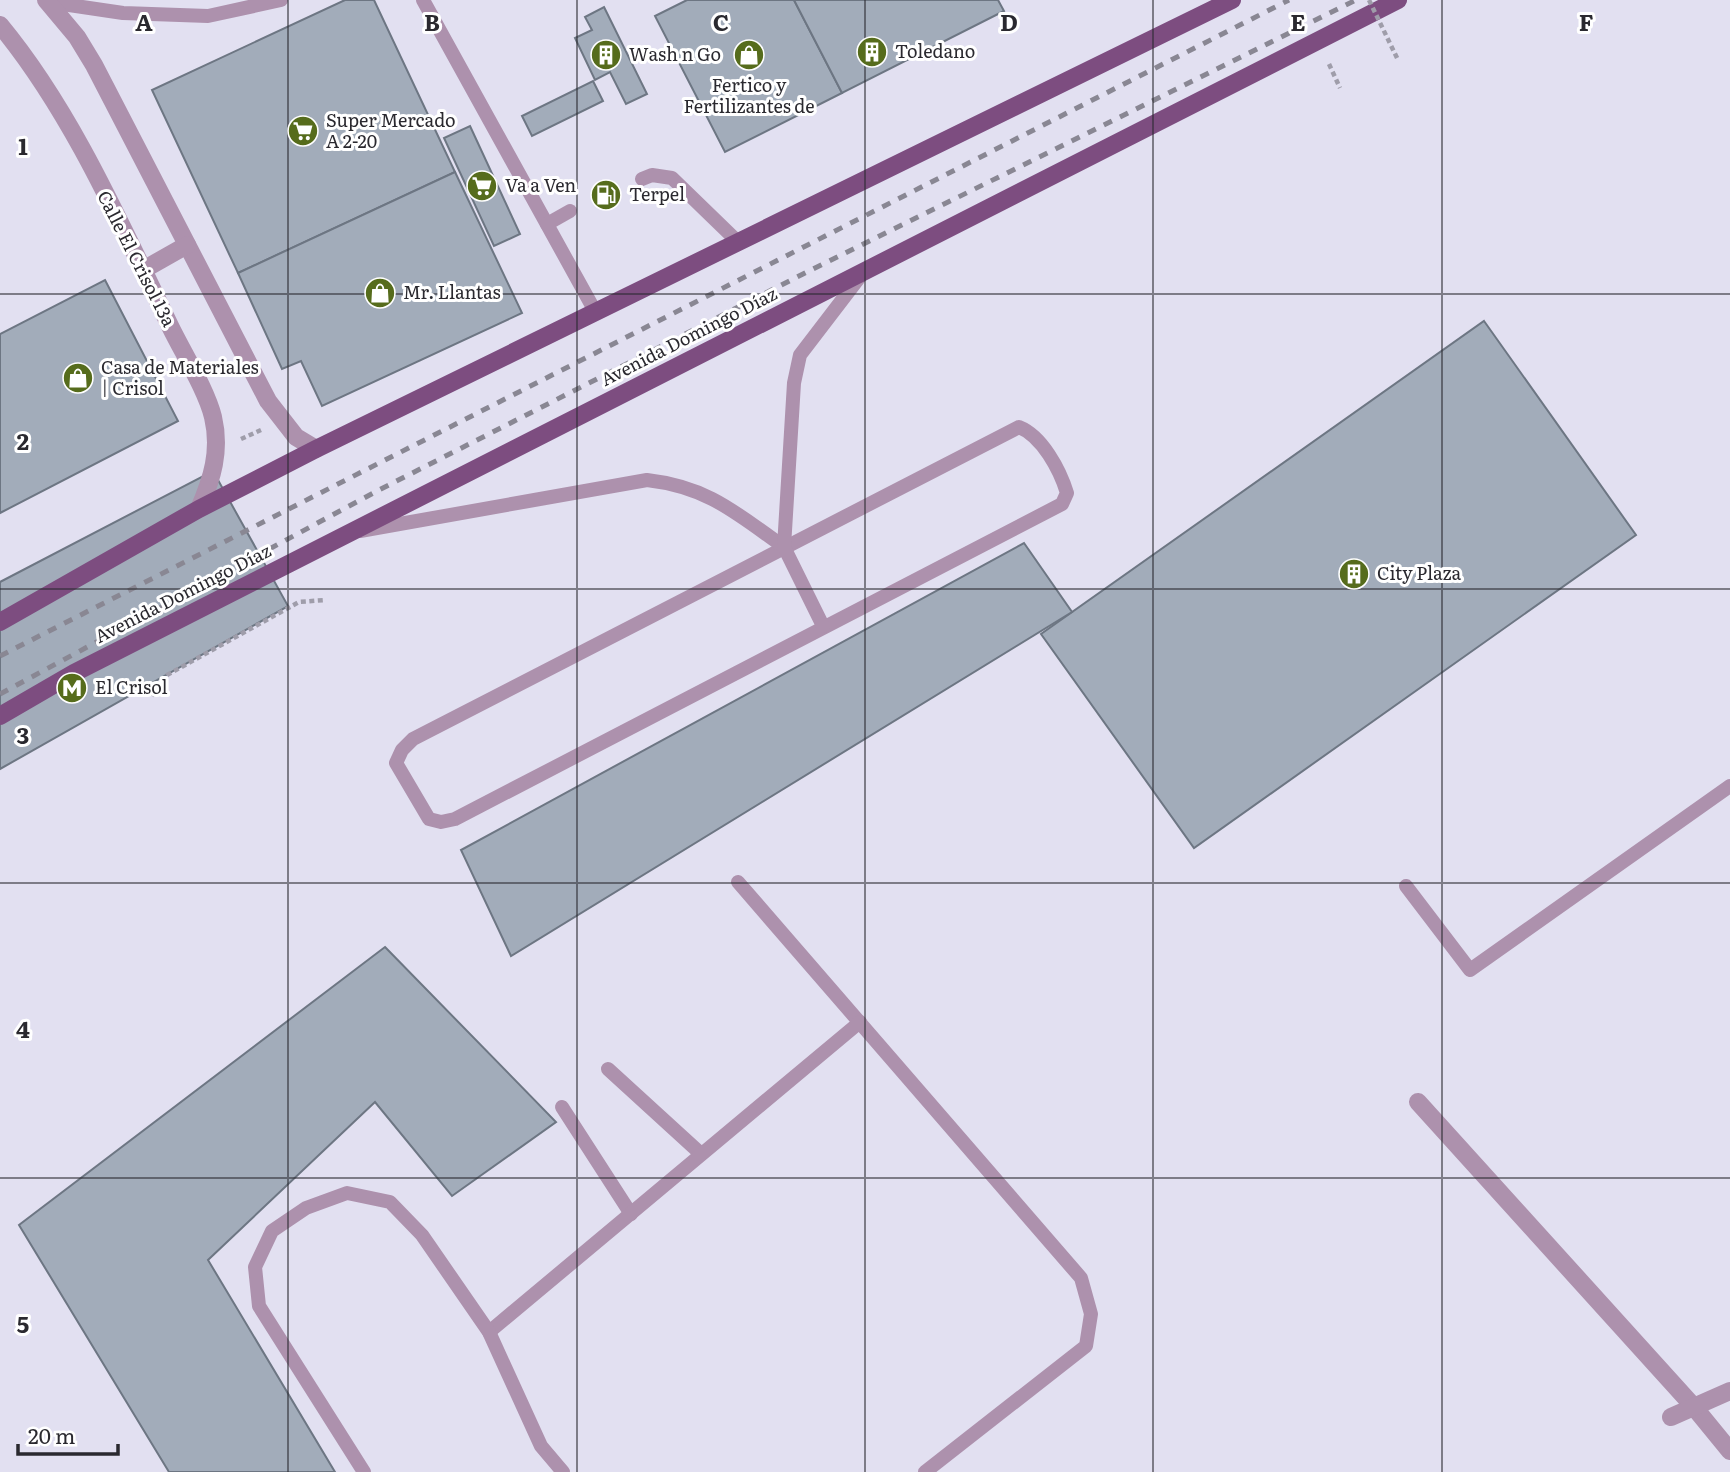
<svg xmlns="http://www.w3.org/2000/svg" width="1730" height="1472" font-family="Literata,serif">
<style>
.building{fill:#a2acba;stroke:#6d7683;stroke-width:2}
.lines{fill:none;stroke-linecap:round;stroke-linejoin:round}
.path{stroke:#9f9daa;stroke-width:4.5;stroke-dasharray:5 3.5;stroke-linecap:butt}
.service{stroke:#ad91ad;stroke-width:14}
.minor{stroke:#ad91ad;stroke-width:18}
.tertiary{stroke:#ad91ad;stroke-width:18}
.primary{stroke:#7d4d80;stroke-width:18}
.rail{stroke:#898793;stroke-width:5;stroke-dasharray:9 9;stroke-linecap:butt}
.path-bridge{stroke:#9f9daa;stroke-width:4.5;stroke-dasharray:5 3.5;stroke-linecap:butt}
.grid{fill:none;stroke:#2a292f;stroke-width:2;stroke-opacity:0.55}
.labels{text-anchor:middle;stroke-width:6;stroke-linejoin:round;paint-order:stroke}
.poi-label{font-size:18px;fill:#2a292f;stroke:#fff;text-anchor:start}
.street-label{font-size:18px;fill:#2a292f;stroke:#fff}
.grid-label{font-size:23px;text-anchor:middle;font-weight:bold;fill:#2a292f;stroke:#fff;stroke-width:6;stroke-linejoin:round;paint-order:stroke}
</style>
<rect width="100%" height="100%" fill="#e2e0f1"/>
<g class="building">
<polygon points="345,0 374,0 455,172 238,273 152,90"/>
<polygon points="687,0 794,0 842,93 725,152 655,16"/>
<polygon points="794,0 998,0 1004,11 842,93"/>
<polygon points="604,7 647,94 626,104 610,72 595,80 575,38 592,30 585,17"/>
<polygon points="593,81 603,101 532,136 522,116"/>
<polygon points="470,126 520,234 494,246 444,138"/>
<polygon points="455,172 522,313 322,406 301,361 282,369 238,273"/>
<polygon points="105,280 178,421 0,513 0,334"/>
<polygon points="1484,321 1636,535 1194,848 1041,634"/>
<polygon points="213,471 288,606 0,769 0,582"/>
<polygon points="1024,543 1072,612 511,956 461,850"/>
<polygon points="385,947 556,1122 452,1196 375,1102 208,1260 335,1472 169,1472 19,1225"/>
</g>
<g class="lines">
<g class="path">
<polyline points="1329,64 1340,88"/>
<polyline points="241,439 261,430"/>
<polyline points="152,696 167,675 299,602 326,600"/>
</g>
<g class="service">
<polyline points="423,0 596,313"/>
<polyline points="49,2 123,13 208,16 281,0"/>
<polyline points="642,179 652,175 672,178 738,242"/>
<polyline points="547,224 570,211"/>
<path d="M1019,427c23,9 41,43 48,66l-5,11 -607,315 -14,3 -12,-3 -33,-56 6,-13 11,-11z"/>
<path d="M360,531l287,-51c61,7 89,33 137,67"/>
<polyline points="823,626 784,547 794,383 800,355 862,274"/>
<polyline points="738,882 1081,1278 1091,1314 1086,1346 925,1472"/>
<polyline points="1406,886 1470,970 1730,786"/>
<polyline points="608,1069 700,1153"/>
<polyline points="562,1107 631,1214"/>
<polyline points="489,1332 860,1022"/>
<polyline points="364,1472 259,1306 255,1267 272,1231 306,1208 347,1193 390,1202 422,1235 489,1332 541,1446 563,1472"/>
</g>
<g class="minor">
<polyline points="1418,1102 1694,1407 1730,1451"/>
<polyline points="1671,1417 1730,1391"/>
</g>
<g class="tertiary">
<polyline points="46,0 77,37 94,65 268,401 296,437 316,449"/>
<path d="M0,25c72,87 121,200 170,301 13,27 36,63 43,91 8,34 -1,62 -14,92"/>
<polyline points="143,270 187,245"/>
</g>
<g class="primary">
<polyline points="0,622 199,509 316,449 1232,0"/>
<polyline points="0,716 74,673 1398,0"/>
</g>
<g class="rail">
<polyline points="0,656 1289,0"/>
<polyline points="0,694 377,491 803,274 1356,0"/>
</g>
<polyline class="path-bridge" points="1369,0 1398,60"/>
</g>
<path class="grid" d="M288,0v1472M577,0v1472M865,0v1472M1153,0v1472M1442,0v1472M0,294h1730M0,589h1730M0,883h1730M0,1178h1730"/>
<defs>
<g id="building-disc" transform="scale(1.575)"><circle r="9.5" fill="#566c1c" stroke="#fff"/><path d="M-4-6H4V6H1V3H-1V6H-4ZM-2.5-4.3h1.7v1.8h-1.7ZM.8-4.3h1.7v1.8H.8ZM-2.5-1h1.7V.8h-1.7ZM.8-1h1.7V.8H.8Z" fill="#fff"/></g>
<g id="shop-disc" transform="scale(1.575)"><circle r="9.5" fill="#566c1c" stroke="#fff"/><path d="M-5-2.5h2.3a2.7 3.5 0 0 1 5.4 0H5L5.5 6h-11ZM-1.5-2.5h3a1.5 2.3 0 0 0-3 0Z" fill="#fff"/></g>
<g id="supermarket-disc" transform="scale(1.575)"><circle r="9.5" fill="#566c1c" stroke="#fff"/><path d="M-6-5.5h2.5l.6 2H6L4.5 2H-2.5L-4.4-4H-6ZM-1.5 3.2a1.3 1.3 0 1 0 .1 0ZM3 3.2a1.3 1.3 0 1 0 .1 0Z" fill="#fff"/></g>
<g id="fuel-disc" transform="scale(1.575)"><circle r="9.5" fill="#566c1c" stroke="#fff"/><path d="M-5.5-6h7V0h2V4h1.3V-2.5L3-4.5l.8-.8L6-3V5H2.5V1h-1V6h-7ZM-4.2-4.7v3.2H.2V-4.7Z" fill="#fff"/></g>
<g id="metro-disc" transform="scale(1.575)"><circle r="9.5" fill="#566c1c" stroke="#fff"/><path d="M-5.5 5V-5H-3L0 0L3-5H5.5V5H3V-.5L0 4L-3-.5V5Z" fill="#fff"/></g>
</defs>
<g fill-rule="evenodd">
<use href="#building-disc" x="872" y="52"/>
<use href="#building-disc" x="606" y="55"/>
<use href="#shop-disc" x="749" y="55"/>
<use href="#supermarket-disc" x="303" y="131"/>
<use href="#supermarket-disc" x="482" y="186"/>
<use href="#fuel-disc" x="606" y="195"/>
<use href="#shop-disc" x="380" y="293"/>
<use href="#shop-disc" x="78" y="378"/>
<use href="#building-disc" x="1354" y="574"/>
<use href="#metro-disc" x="72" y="688"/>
</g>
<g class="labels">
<g class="poi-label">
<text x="895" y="58">Toledano</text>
<text x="629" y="61">Wash n Go</text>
<text x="749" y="92" text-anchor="middle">Fertico y<tspan x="749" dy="21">Fertilizantes de</tspan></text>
<text x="326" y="127">Super Mercado<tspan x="326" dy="21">A 2-20</tspan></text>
<text x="505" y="192">Va a Ven</text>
<text x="629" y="201">Terpel</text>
<text x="403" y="299">Mr. Llantas</text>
<text x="101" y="374">Casa de Materiales<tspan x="101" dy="21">| Crisol</tspan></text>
<text x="1377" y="580">City Plaza</text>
<text x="95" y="694">El Crisol</text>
</g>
<g class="street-label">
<text transform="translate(136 259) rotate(63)" y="6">Calle El Crisol 13a</text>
<text transform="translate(689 337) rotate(-27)" y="6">Avenida Domingo Díaz</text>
<text transform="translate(183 594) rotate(-27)" y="6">Avenida Domingo Díaz</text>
</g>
</g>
<g class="grid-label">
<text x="144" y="31">A</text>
<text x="432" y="31">B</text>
<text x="721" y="31">C</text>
<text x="1009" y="31">D</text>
<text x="1298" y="31">E</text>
<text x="1586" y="31">F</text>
<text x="23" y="155">1</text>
<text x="23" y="450">2</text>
<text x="23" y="744">3</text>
<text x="23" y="1038">4</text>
<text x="23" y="1333">5</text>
</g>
<path d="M18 1444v10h100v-10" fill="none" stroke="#2a292f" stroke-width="3.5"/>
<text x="28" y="1444" font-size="21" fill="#2a292f" stroke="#ffffff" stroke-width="5" paint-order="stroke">20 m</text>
</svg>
